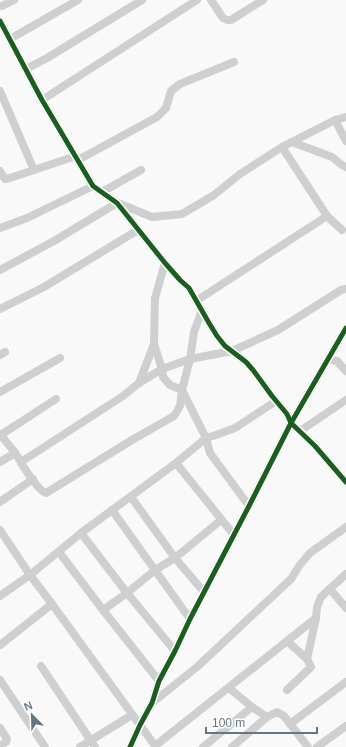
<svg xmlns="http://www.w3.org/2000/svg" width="346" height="747" font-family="Helvetica,sans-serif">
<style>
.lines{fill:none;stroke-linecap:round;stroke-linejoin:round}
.minor{stroke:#cecfd0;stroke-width:8}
.cycleway-casing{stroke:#fff;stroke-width:8}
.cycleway{stroke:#1b5e20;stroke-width:5}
</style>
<rect width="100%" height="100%" fill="#f9f9f9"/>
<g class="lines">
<g class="minor">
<polyline points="211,0 223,18 227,20 231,20 263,0"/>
<polyline points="2,6 14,0"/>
<polyline points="0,21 42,100 93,186 117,203 165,263 180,280 189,288 209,323 217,336 225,346 246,362 253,370 272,396 287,414 291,423 315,446 346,482"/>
<polyline points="10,39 78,0"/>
<polyline points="26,69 47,58 142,0"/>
<polyline points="0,91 34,170"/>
<polyline points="42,100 197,0"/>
<polyline points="335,120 346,141"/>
<polyline points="292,142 332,157 342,165 346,167"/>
<polyline points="282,147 327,216 342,230"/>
<polyline points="78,160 157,117 166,108 171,91 180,84 234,62"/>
<polyline points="0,171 5,179 10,178 76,156"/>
<polyline points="102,192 141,170"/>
<polyline points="118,203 152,217 182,214 214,195 240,174 282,147 335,120 346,117"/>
<polyline points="0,228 27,218 93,186"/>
<polyline points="0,270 54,241 117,203"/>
<polyline points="196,301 327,216"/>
<polyline points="0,309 44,287 138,230"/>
<polyline points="154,344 162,369 163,377 170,385 182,390 206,438 210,453 249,506"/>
<polyline points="0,355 5,352"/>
<polyline points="328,359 337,361 346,371"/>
<polyline points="139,383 162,369 190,359 232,351 278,330 341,290 346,289"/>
<polyline points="0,392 60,358"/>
<polyline points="300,431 346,400"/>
<path d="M0,434c5,7 11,13 16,20 5,9 21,36 30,39l86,-53 42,-24 6,-10 2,-16 8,-31 4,-27 8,-22"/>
<polyline points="1,435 56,399"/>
<polyline points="0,462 15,453"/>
<polyline points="21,462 123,396 139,383 154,344 155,298 165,263"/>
<polyline points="176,463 234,535"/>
<polyline points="131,497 175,558 204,592"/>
<polyline points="0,502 33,479"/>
<polyline points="112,510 190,619"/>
<polyline points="0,530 30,575 52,604 156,747"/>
<polyline points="81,533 127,593 175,651"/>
<polyline points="59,552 103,610 159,681"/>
<polyline points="330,589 346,608"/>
<polyline points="0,596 30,575 81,533 176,463 206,438 216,435 235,428 276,401"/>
<polyline points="103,610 127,593 155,570 175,558 221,520"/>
<polyline points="287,641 307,659"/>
<polyline points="0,645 52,604"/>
<polyline points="41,666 95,747"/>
<polyline points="0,680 45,747"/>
<polyline points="229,688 252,707 267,717"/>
<polyline points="287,690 311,667 307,659 316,618 317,607 321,597 346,574"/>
<polyline points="152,703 197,667 291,579 299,566 310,553 346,527"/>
<polyline points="290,724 346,682"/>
<polyline points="0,728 7,739 6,742 0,746"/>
<polyline points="155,746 316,618"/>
<polyline points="80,747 132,715"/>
<polyline points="130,747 140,725 152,703 159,681 175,651 190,619 249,506 291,423 346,328"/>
<polyline points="203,747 252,707"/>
<polyline points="232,747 267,717 277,712 284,716 308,747"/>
<polyline points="317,747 346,726"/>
</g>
<g class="cycleway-casing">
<g id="cycleway">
<polyline points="0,21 42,100 93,186 117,203 165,263 180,280 189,288 209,323 217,336 225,346 246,362 253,370 272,396 287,414 291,423 315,446 346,482"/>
<polyline points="130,747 140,725 152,703 159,681 175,651 190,619 249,506 291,423 346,328"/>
</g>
</g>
<use href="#cycleway" class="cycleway"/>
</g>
<g transform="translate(32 715) rotate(337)" stroke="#ffffff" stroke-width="3" paint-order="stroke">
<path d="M0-3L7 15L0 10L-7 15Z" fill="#657683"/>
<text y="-6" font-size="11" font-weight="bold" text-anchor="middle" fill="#657683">N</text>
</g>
<path d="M206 727v6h111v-6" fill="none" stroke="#657683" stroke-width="2"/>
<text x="212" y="727" font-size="12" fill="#657683" stroke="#ffffff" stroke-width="3" paint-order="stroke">100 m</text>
</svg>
